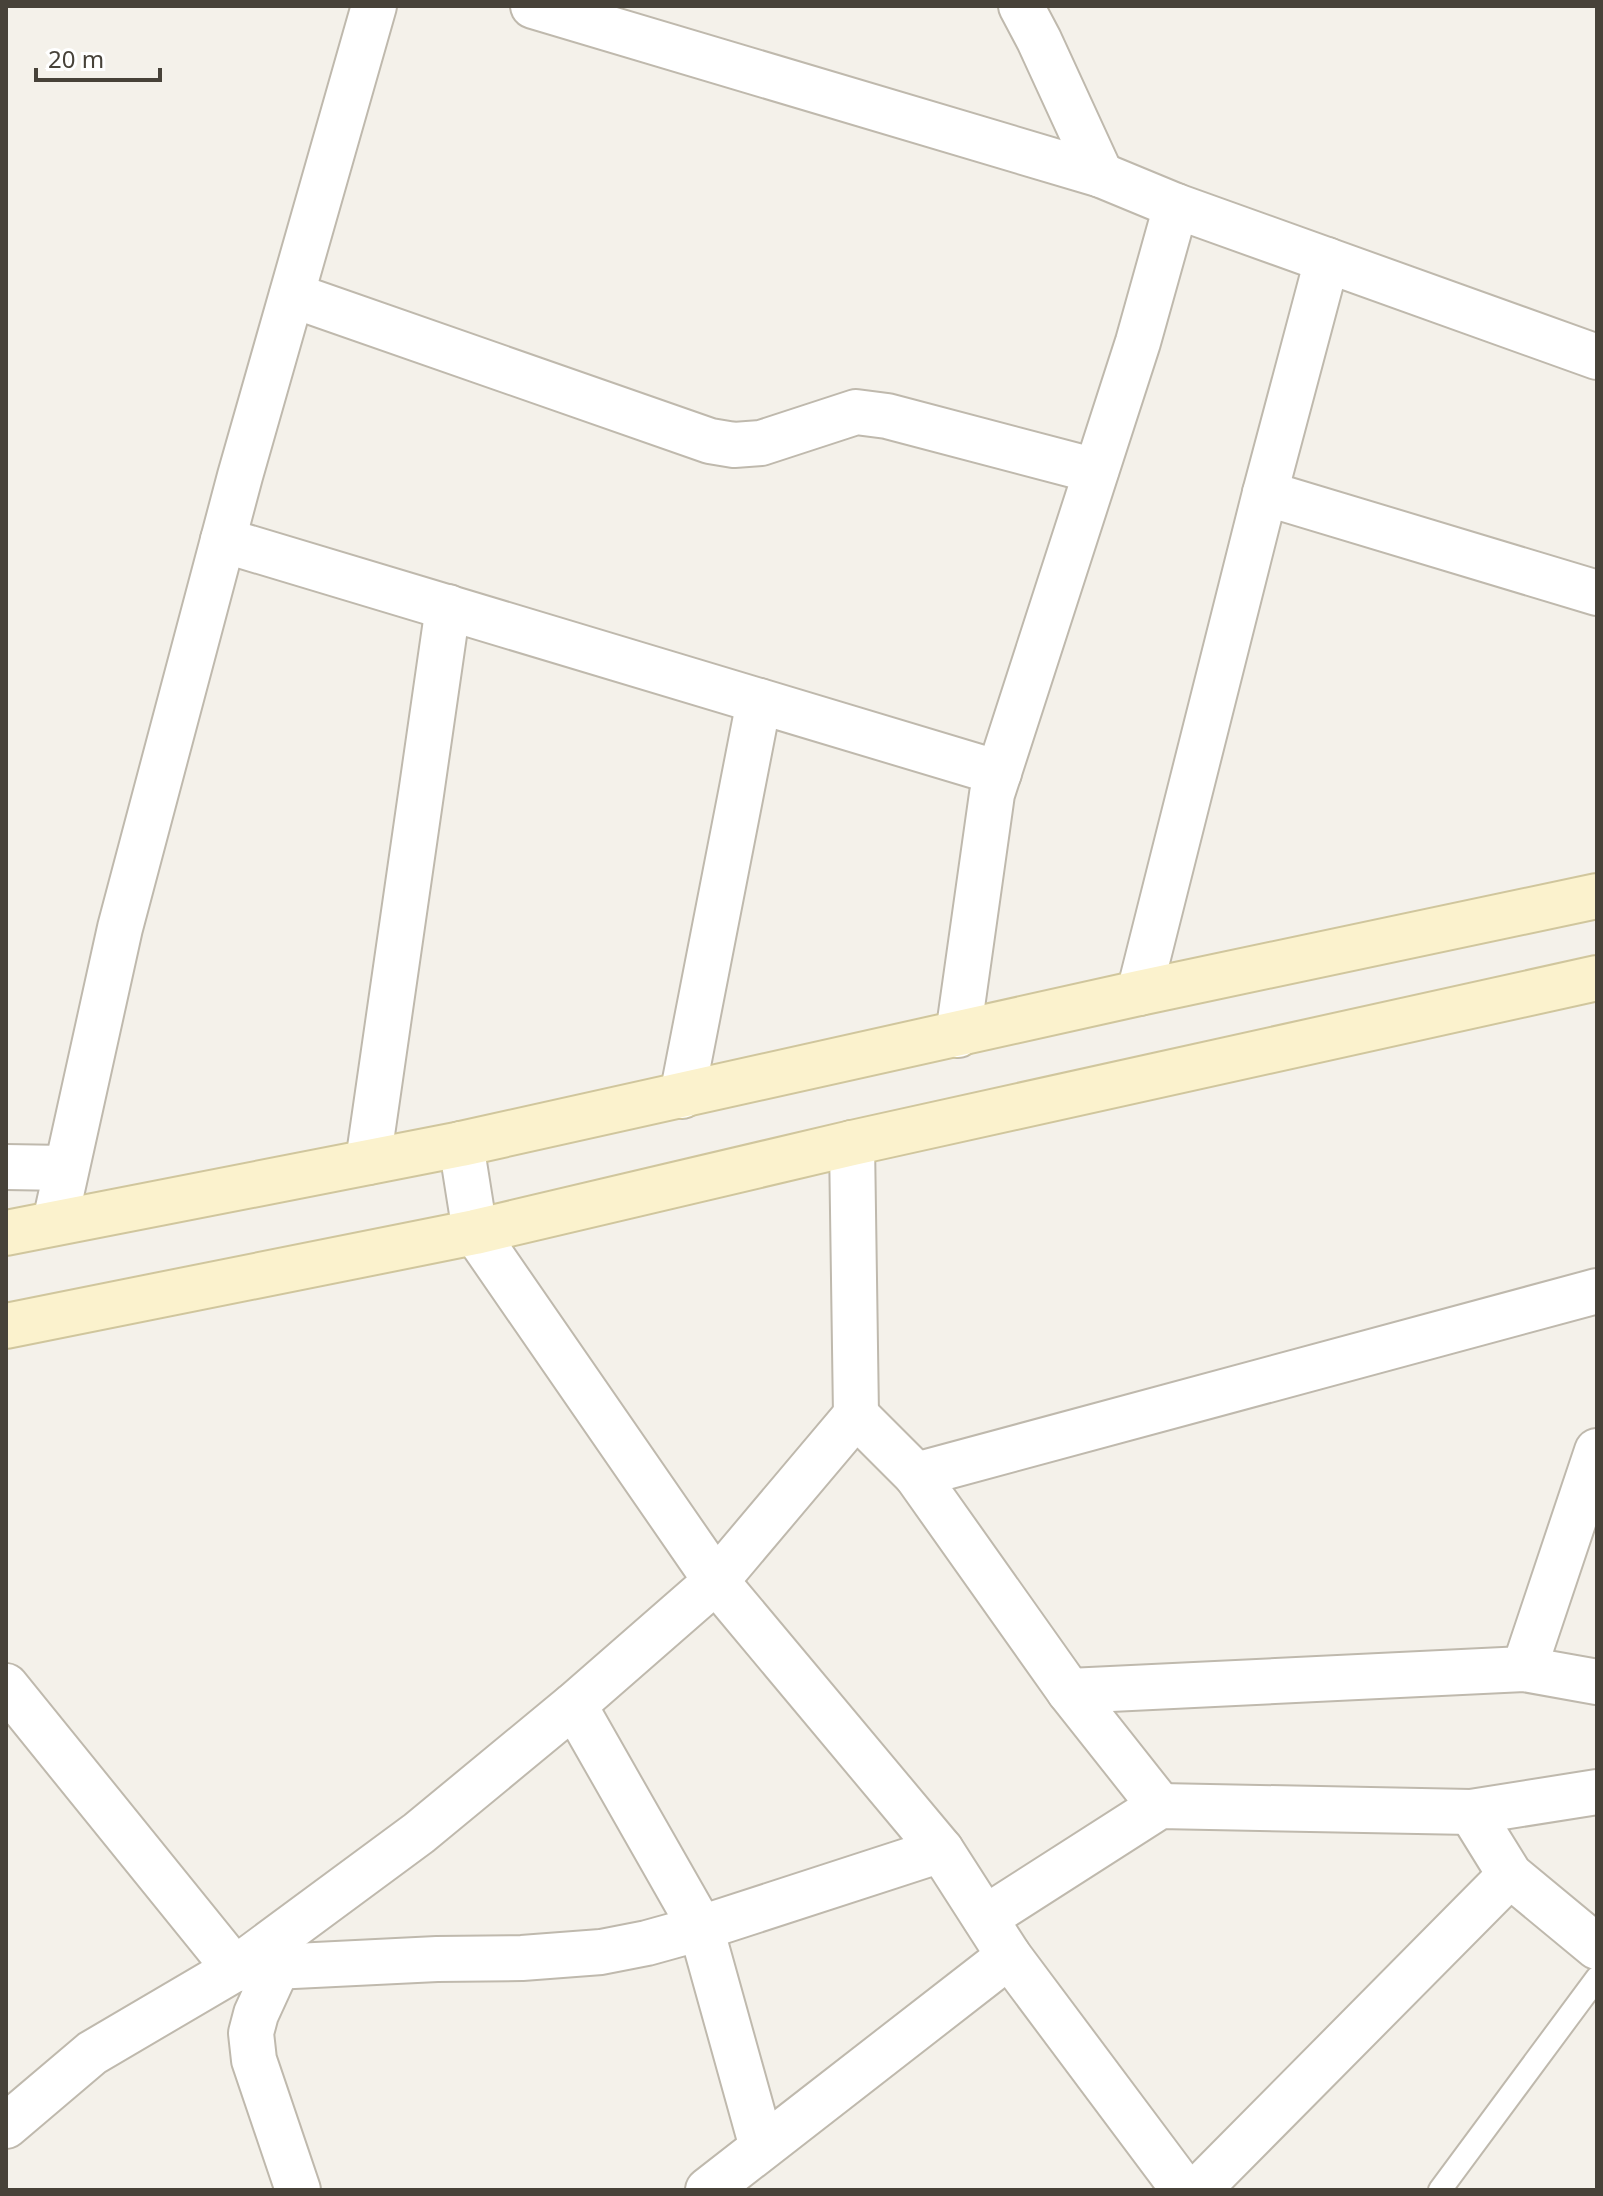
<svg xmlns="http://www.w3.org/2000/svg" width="1603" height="2196" font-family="'Noto Sans',sans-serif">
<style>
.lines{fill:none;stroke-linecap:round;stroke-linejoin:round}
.lane-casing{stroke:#bfb9ad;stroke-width:26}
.street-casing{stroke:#bfb9ad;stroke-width:48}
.secondary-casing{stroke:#d0c69d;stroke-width:48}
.lane{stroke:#fff;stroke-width:22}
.street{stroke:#fff;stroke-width:44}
.secondary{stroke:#fbf2cd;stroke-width:44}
</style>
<rect width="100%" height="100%" fill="#f4f1ea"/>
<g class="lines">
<g class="lane-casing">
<polyline id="lane" points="1440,2190 1597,1978"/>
</g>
<g class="street-casing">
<g id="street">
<polyline points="533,6 1101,175 1176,206"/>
<polyline points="1021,6 1039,40 1101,175"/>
<polyline points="292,295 710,441 734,445 761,443 856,412 887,416 1096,471"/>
<polyline points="1265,493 1327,260"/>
<polyline points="223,540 999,773"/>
<polyline points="1139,993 1265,493 1597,593"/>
<polyline points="958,1035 992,794 1138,342 1176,206 1597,357"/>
<polyline points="682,1096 759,701"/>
<polyline points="852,1143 856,1415"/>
<polyline points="461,1144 475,1232 716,1581 941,1850 1009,1956 1184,2190"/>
<polyline points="368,1162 448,607"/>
<polyline points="6,1167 66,1168"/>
<polyline points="55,1222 120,928 240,476 374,6"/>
<polyline points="1524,1669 1597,1451"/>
<polyline points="6,1686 235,1969 437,1959 522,1958 601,1952 647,1943 701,1928 941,1850"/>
<polyline points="1069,1691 1524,1669 1597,1682"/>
<polyline points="574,1705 701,1928 762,2147"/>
<polyline points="1160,1806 1069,1691 916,1475 1597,1291"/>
<polyline points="1471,1812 1510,1875 1597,1947"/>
<polyline points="985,1918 1160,1806 1471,1812 1597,1792"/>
<polyline points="278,1966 256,2014 251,2033 254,2060 298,2190"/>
<polyline points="6,2126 92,2053 235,1969 419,1833 574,1705 716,1581 856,1415 916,1475"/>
<polyline points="708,2190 1009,1956"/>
<polyline points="1198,2190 1510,1875"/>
</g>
</g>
<g class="secondary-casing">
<g id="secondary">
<polyline points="6,1233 461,1144 1139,993 1597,896"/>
<polyline points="6,1326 475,1232 852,1143 1597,978"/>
</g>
</g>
<use href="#lane" class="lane"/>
<use href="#street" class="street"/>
<use href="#secondary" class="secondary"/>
</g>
<rect width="1603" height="2196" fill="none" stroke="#474239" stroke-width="16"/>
<path d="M36 68v12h124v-12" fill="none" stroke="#474239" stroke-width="4"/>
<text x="48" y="68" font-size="24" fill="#474239" stroke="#ffffff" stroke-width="6" paint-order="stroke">20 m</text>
</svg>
